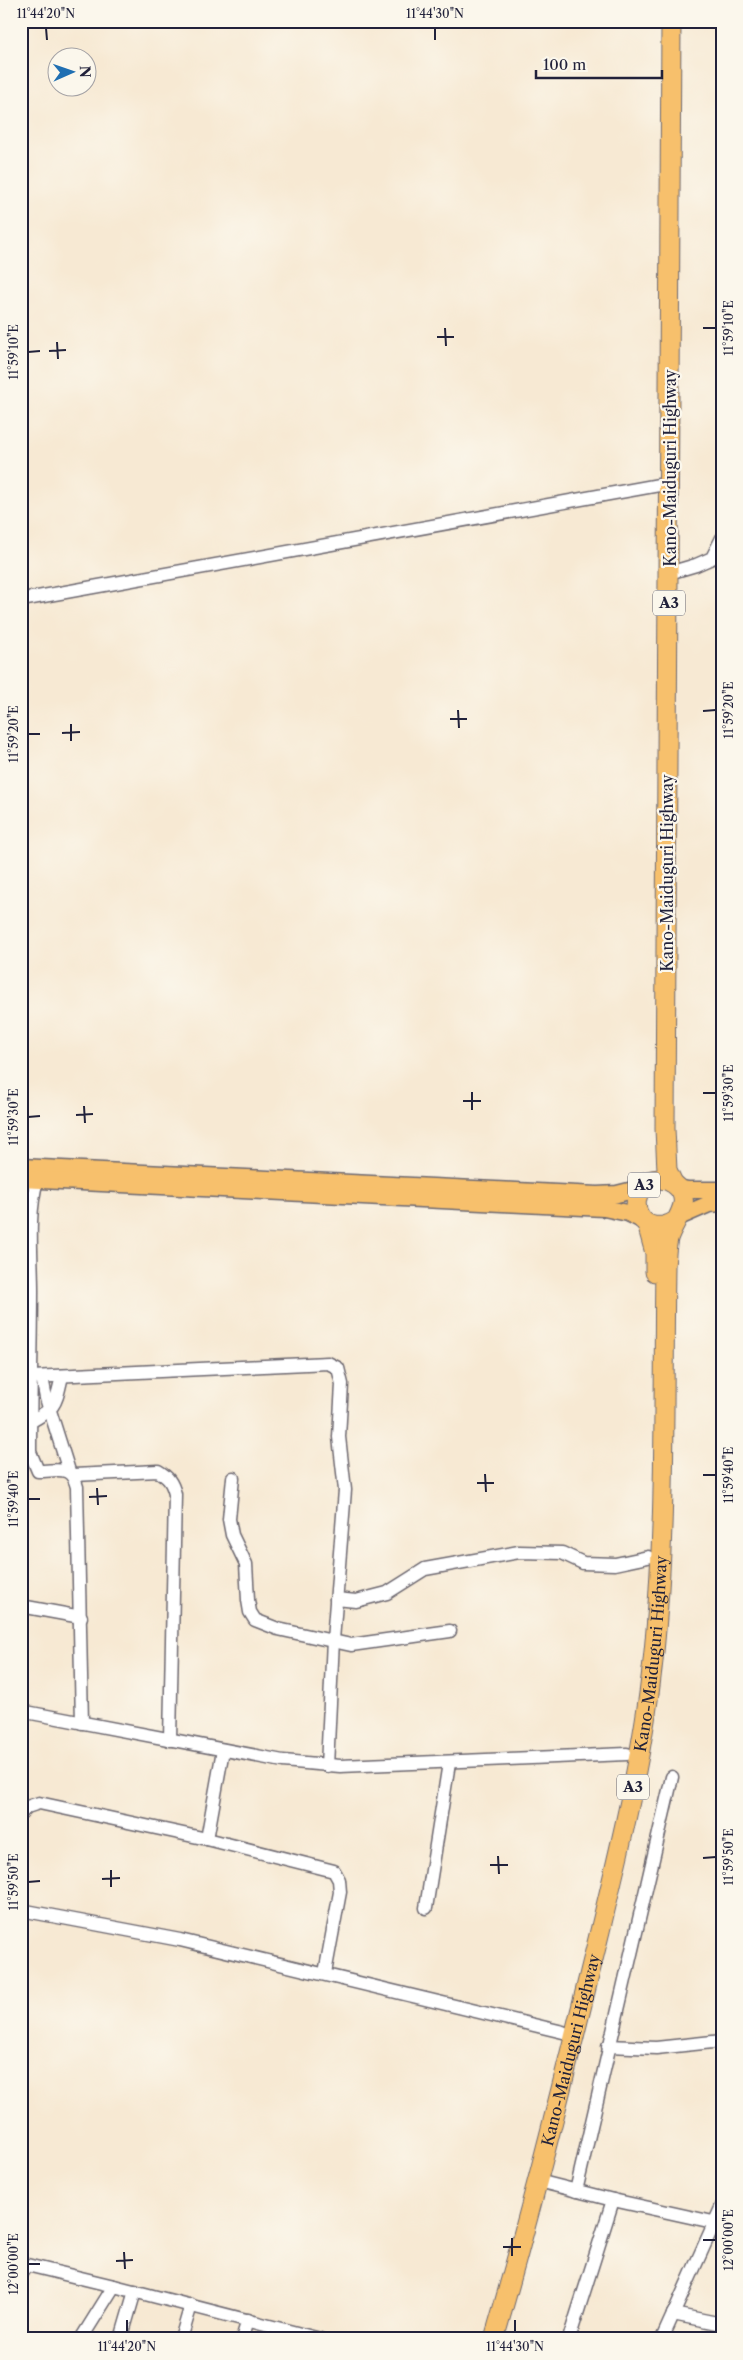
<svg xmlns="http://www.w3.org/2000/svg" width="743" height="2360" font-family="'Libre Caslon Text',serif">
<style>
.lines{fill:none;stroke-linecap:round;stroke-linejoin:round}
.minor-casing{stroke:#6d6870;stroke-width:15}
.major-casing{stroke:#6d6870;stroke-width:19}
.highway-casing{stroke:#6d6870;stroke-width:21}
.minor{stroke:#fff;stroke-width:12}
.major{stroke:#f7c06c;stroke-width:16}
.highway{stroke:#f7c06c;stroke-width:19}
.ticks{fill:none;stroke:#22223b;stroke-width:2}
.labels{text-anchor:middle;stroke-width:4.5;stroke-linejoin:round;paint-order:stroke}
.shield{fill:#fbf7ec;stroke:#636270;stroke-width:1}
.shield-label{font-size:15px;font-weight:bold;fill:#22223b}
.street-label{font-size:16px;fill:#22223b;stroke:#fbf7ec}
.neatline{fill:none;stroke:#22223b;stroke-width:2}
.ticks-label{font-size:12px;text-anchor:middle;fill:#22223b}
</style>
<rect width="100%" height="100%" fill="#fbf7ec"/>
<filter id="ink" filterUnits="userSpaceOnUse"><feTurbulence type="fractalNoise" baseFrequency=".02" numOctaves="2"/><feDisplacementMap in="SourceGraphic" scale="10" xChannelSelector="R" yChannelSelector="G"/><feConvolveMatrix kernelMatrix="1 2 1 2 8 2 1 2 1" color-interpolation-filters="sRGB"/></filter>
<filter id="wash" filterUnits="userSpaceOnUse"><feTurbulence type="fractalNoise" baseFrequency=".0096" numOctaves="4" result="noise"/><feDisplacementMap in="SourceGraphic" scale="20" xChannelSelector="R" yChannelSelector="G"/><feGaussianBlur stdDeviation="1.12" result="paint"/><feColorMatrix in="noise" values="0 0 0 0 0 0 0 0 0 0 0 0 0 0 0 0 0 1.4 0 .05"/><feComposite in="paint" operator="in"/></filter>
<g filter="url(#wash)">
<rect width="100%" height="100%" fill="#f7e9d3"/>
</g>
<g filter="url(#ink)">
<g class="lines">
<g class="minor-casing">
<g id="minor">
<polyline points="669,573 696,565 712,558 722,538"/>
<polyline points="21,600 659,485 670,485"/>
<path d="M37,1180c-10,37 -5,73 -5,111 0,54 -2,107 -2,161l8,19c21,0 33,-7 39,16l5,236"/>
<polyline points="32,1377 328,1363 338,1368 342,1384 339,1437 345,1490 333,1640 327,1766"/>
<polyline points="42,1377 46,1398 69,1471"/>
<path d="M30,1422c27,-15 25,-17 32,-46"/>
<path d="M74,1475l84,-4c10,6 14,11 17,23l-5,246"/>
<polyline points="233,1478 229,1519 232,1535 246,1564 248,1600 250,1612 255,1620 278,1629 351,1645 450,1631"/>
<polyline points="336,1599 356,1601 387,1593 425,1569 519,1552 562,1553 583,1563 615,1564 648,1557"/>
<polyline points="21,1606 81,1617"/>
<polyline points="21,1711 283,1761 340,1766 627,1754"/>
<polyline points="21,1813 27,1807 39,1803 207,1839 334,1871 339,1880 340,1892 325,1973"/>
<polyline points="207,1839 223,1750"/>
<polyline points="426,1908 449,1763"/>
<polyline points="21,1910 180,1940 563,2032"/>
<polyline points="608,2046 656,2048 722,2041"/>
<polyline points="538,2181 613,2200 722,2224"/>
<polyline points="576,2191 672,1777"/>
<polyline points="21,2273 27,2265 114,2286"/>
<polyline points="673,2314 722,2324"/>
<polyline points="81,2339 114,2286 320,2339"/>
<polyline points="121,2339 135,2291"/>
<polyline points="181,2339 191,2305"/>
<polyline points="242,2339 248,2320"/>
<polyline points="569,2339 613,2200"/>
<polyline points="662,2339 722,2206"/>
</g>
</g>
<g class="major-casing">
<g id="major">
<polyline points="21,1167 597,1195 617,1194 641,1188"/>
<polyline points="21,1179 604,1208 628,1213 642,1220"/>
<polyline points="678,1188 688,1190 722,1190"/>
<polyline points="679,1217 709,1204 722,1203"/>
</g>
</g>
<g class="highway-casing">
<g id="highway">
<polyline points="671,21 665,1129 667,1170 673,1183"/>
<polyline points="647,1224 655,1253 655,1272"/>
<path id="s1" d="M494,2339c39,-134 72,-269 105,-404 22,-91 44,-181 54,-274 14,-131 10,-263 12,-395 1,-9 1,-19 3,-27 5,-18 28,-39 6,-55 -8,-6 -17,-6 -26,-3 -27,23 -3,59 27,40"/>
</g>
</g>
<use href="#minor" class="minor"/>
<use href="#major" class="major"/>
<use href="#highway" class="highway"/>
</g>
</g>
<path class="ticks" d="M46,28l1,12M435,28v12M445,328l1,18M703,328h13M437,337h17M57,342l1,17M49,351l17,-1M28,352l12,-1M458,710l1,18M703,711l13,-1M450,719h17M71,724v17M62,733l18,-1M28,734h12M472,1092v18M703,1093h13M463,1101h18M84,1106l1,17M76,1115l17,-1M28,1117l12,-1M485,1474l1,18M703,1475h13M477,1483h17M97,1488l1,17M89,1497l18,-1M28,1499h12M498,1856l1,18M703,1858l13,-1M490,1865h18M111,1870v17M102,1879l18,-1M28,1882l12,-1M512,2238v18M703,2240h13M503,2247h18M124,2252l1,17M116,2261l17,-1M28,2264h12M127,2320v12M515,2320v12"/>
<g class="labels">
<g class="shield">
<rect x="653" y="590.5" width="32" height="25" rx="4"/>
<rect x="628" y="1172.5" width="32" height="25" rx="4"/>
<rect x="617" y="1774.5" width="32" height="25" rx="4"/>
</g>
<g class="shield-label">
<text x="669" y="608">A3</text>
<text x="644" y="1190">A3</text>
<text x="633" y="1792">A3</text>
</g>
<g class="street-label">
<text transform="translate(670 468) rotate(-90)" y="6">Kano-Maiduguri Highway</text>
<text transform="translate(667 873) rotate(-90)" y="6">Kano-Maiduguri Highway</text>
<text dy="6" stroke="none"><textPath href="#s1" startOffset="704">Kano-Maiduguri Highway</textPath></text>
<text dy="6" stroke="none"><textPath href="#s1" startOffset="299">Kano-Maiduguri Highway</textPath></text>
</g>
</g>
<rect width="743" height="2360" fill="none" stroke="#fbf7ec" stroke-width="55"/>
<g transform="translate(72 72) rotate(88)"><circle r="24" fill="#fbf7ec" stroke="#a4a2a5"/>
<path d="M0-4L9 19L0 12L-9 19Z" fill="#1f6fb2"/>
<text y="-8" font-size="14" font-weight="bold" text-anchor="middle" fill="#22223b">N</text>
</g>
<path d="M536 70v8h126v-8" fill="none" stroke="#22223b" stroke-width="2.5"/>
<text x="543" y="70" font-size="15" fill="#22223b" stroke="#fbf7ec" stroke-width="4" paint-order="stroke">100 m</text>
<rect x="28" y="28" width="688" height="2304" class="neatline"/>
<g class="ticks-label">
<text x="46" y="18">11°44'20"N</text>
<text x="435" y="18">11°44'30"N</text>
<text transform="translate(729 328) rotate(-90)" y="4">11°59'10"E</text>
<text transform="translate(14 352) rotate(-90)" y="4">11°59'10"E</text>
<text transform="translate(729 710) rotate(-90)" y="4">11°59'20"E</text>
<text transform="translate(14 734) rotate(-90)" y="4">11°59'20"E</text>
<text transform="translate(729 1093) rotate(-90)" y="4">11°59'30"E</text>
<text transform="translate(14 1117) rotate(-90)" y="4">11°59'30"E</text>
<text transform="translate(729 1475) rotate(-90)" y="4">11°59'40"E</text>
<text transform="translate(14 1499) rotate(-90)" y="4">11°59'40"E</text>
<text transform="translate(729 1857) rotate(-90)" y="4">11°59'50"E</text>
<text transform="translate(14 1882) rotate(-90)" y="4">11°59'50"E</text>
<text transform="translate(729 2240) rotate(-90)" y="4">12°00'00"E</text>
<text transform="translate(14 2264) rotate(-90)" y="4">12°00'00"E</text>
<text x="127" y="2351">11°44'20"N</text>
<text x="515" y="2351">11°44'30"N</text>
</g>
</svg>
